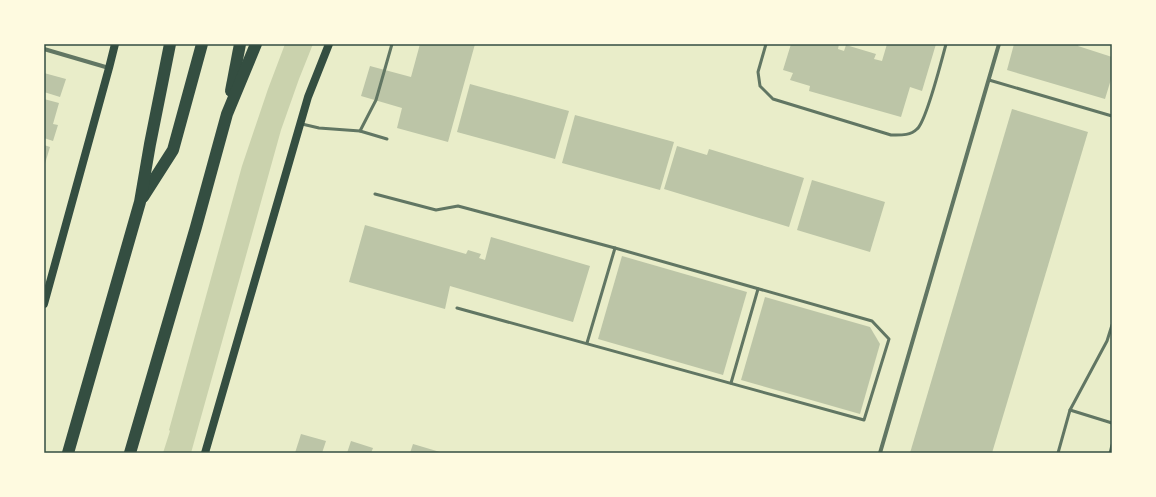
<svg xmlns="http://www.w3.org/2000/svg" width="1156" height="497" font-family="'Titillium Web',sans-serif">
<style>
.green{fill:#cad2ad}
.building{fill:#bcc5a7}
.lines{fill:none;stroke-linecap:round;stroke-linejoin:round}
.service{stroke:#617663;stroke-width:3}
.minor{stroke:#617663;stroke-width:4}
.secondary{stroke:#344e41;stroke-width:8}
.motorway{stroke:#344e41;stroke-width:12}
.neatline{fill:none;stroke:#344e41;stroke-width:1.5}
</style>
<rect width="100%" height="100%" fill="#e9edc9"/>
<polygon class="green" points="285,44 313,44 299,79 281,130 191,453 163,453 170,431 169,430 242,166 268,89"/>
<g class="building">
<polygon points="420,44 475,44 448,142 397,128 402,108 361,96 370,66 411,77"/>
<polygon points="791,44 839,44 838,49 844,51 846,45 876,54 874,59 882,61 887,44 936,44 922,91 910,87 901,117 809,91 810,86 790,80 793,73 783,70"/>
<polygon points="1014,44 1079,44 1078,46 1112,57 1112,76 1105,99 1007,70"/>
<polygon points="44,73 66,79 60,97 44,92"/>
<polygon points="470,84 569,111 555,159 457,132"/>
<polygon points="44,99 59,103 53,124 58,125 53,141 44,138"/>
<polygon points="1012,109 1088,132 992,453 910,453"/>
<polygon points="575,115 674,142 660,190 562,163"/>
<polygon points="44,145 50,147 44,167"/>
<polygon points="677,146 707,155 709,149 804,178 789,227 664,189"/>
<polygon points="812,180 885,202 870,252 797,230"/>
<polygon points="365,225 466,254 468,250 481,254 479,258 485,260 491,237 590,266 573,322 450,286 445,309 349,282"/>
<polygon points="622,256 747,292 723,375 598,339"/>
<polygon points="765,297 870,327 880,344 860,414 741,380"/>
<polygon points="301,434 326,441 322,453 295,453"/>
<polygon points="351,441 373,448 371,453 347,453"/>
<polygon points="413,444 440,452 440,453 410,453"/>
</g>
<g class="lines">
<g class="service">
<path d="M766,44l-8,28 2,14 13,13 118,36c9,0 19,1 26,-6 9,-7 25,-70 29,-85"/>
<polyline points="989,80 1112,116"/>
<polyline points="302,124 319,128 360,131 387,139"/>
<polyline points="360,131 376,100 392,44"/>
<polyline points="375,194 436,210 458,206 615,248 872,321 889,339 864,420 457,308"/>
<polyline points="587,343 615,248"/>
<polyline points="731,383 758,289"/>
<polyline points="1070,410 1112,423"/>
<polyline points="1058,453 1070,410 1107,341 1112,325"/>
<polyline points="1110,453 1112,445"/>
</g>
<g class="minor">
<polyline points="44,49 109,68"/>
<polyline points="880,453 999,44"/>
</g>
<g class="secondary">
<polyline points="44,304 109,68 115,44"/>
<polyline points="205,453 308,97 329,44"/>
</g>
<g class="motorway">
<polyline points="231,91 240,44"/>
<polyline points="143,197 173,150 202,44"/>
<polyline points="68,453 140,202 150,144 170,44"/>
<polyline points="130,453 196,227 227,114 256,44"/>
</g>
</g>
<rect width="1156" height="497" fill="none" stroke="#fefae0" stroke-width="90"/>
<rect x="45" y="45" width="1066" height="407" class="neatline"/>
</svg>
